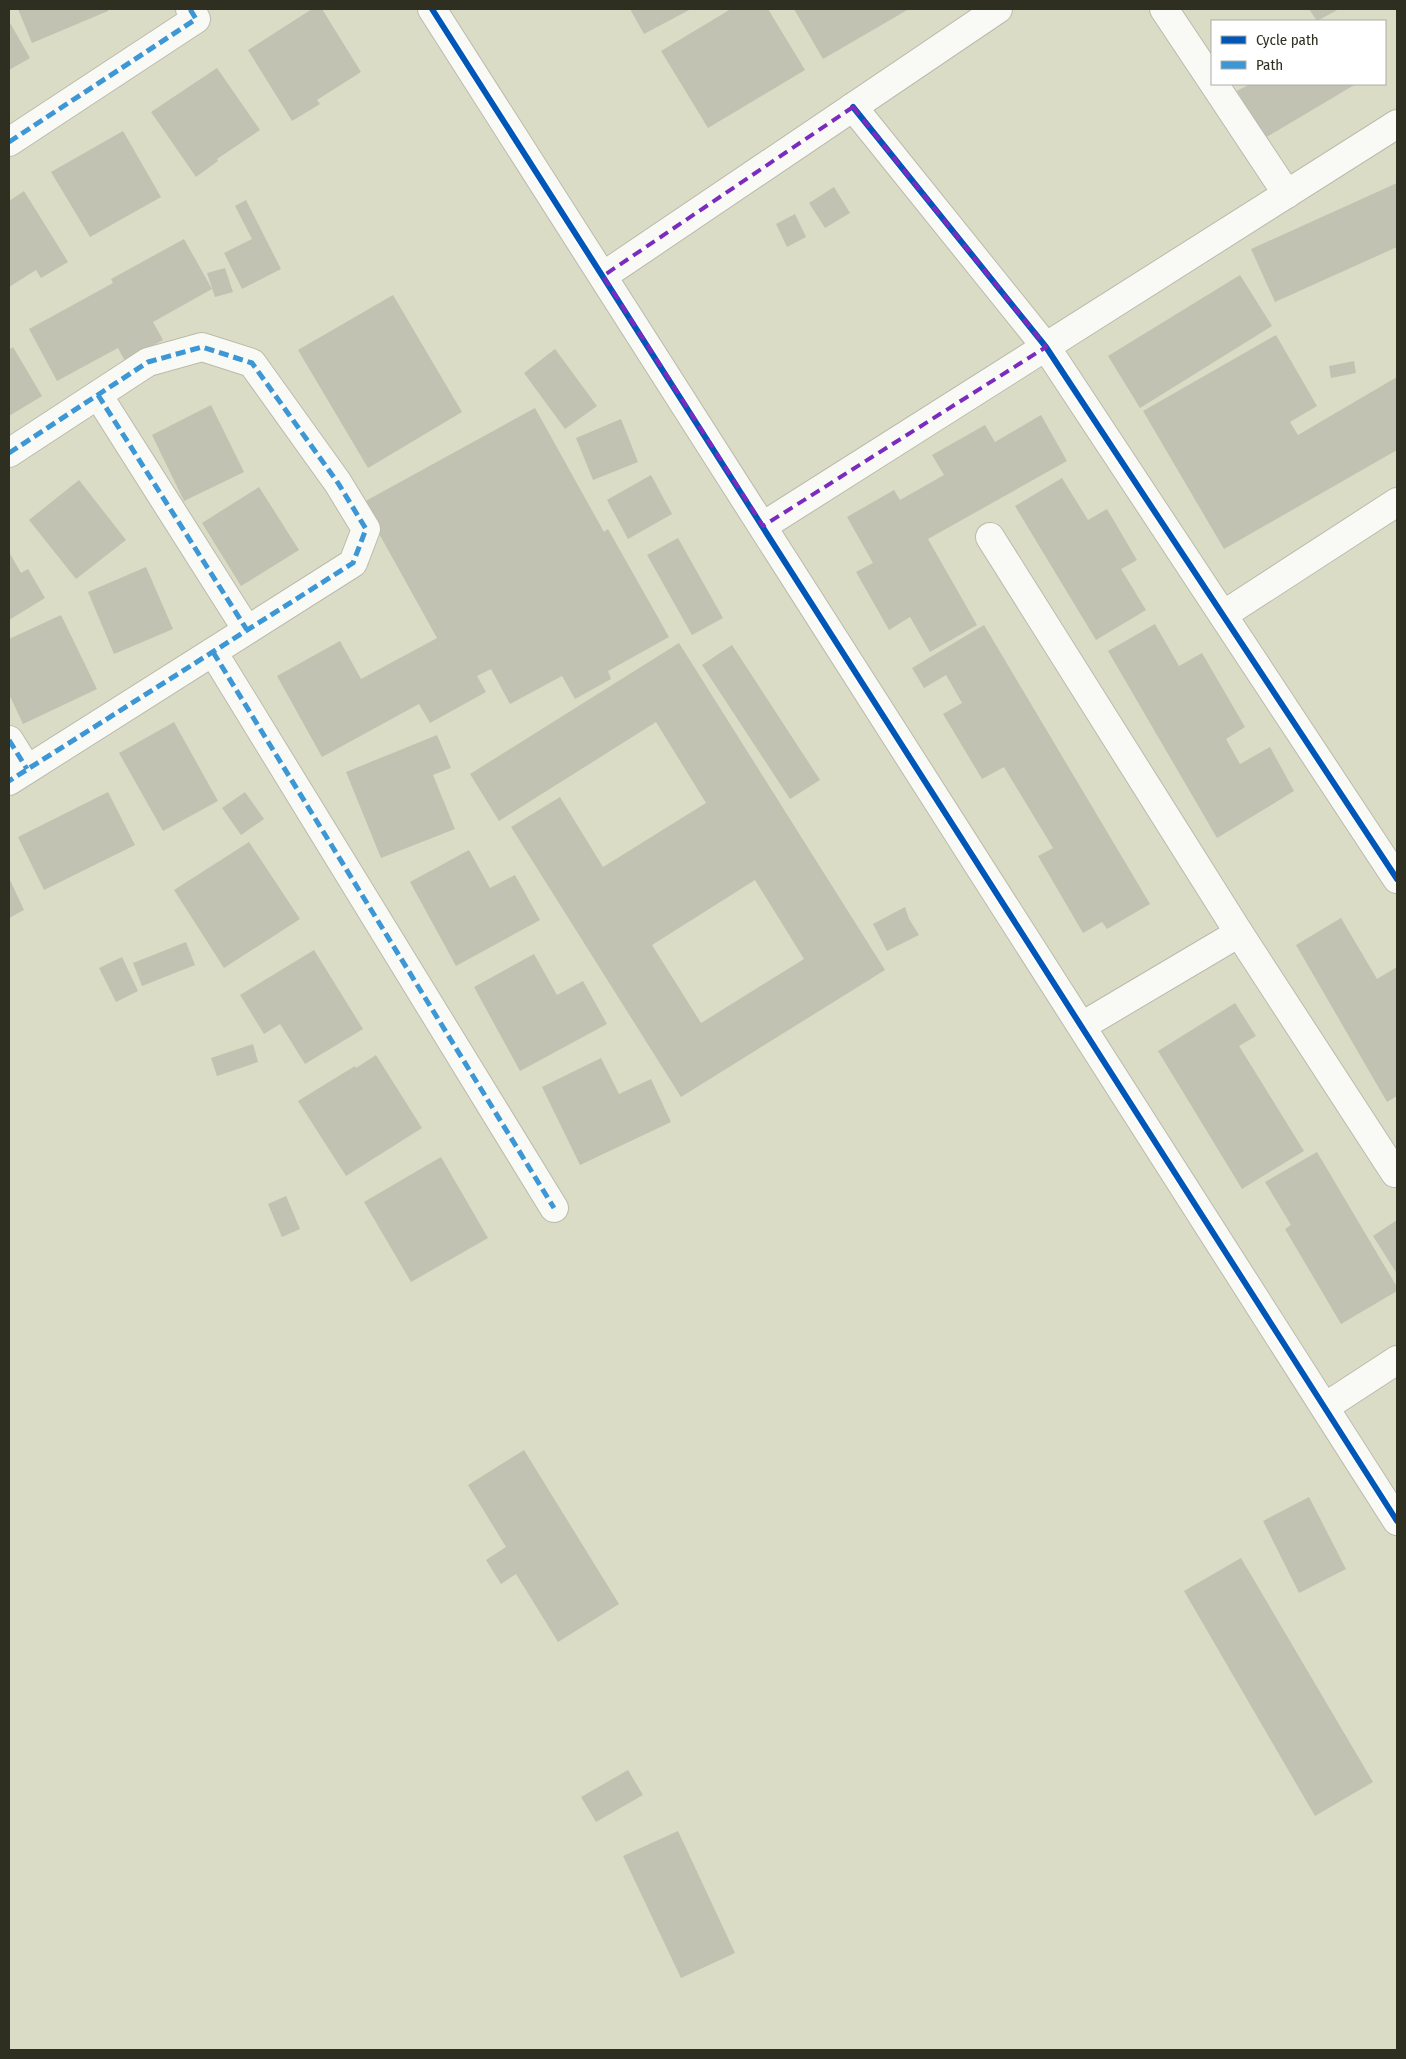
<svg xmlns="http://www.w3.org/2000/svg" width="1406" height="2059" font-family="'Fira Sans Condensed',sans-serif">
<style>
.building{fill:#c1c2b2;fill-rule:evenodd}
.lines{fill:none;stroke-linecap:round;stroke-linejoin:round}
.minor-casing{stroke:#babbab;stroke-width:30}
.minor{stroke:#f9faf6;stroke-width:28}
.quiet{stroke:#3d97d5;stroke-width:5;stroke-dasharray:10 5;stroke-linecap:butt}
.cycleway-casing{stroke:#fff;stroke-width:9}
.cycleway{stroke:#0057b8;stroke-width:6}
.marked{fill:none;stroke:#7b2cbf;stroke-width:4;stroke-dasharray:10 6;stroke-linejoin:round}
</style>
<rect width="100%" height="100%" fill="#dadcc6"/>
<g class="building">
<polygon points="18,9 108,9 108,11 32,43"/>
<polygon points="312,9 322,9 361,72 317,100 320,104 292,121 248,50"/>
<polygon points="630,9 691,9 644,34"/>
<polygon points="731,9 768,9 805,70 708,128 661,51"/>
<polygon points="794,9 909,9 823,59"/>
<polygon points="1309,9 1339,9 1317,21"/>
<polygon points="9,21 30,58 9,70"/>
<polygon points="217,68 260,130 217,159 218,161 196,177 151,112"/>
<polygon points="1250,84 1356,84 1265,138 1237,91"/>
<polygon points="123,131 161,197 90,237 51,172"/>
<polygon points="1397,183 1397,247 1275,302 1251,249"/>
<polygon points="834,187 850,213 825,228 809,203"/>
<polygon points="24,191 68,262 41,278 36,270 9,287 9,201"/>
<polygon points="246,200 281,269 242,289 224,253 252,239 235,206"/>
<polygon points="795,214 806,237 787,247 776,224"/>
<polygon points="184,239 212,289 153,322 163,340 125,361 118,348 57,381 29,329 113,283 111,279"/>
<polygon points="225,268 233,292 215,297 207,273"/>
<polygon points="1240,275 1272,326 1140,408 1108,356"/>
<polygon points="393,295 462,412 368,468 298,350"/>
<polygon points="1276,335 1317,406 1290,422 1298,435 1397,377 1397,450 1224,549 1143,411"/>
<polygon points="13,347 42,396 9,416 9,350"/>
<polygon points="555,349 597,406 565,429 524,373"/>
<polygon points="1354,361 1356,373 1331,378 1329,366"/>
<polygon points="211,405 244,472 184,501 152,435"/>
<polygon points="535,408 604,532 608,529 669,637 608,671 611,679 575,699 562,676 510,704 491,669 477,676 486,692 430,723 419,704 322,757 277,676 340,641 361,679 437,638 362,503"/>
<polygon points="1041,415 1067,461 928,539 977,625 930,652 910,617 889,630 856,572 873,563 847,517 894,490 900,500 944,475 932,455 985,425 995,442"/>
<polygon points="621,419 638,462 593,480 576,438"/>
<polygon points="651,475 672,514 628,539 607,500"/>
<polygon points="1062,478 1088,520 1107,509 1137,560 1121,569 1146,610 1096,640 1015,506"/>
<polygon points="79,480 126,540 76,579 29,520"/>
<polygon points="259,487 299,550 241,586 202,523"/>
<polygon points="678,538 723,618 692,635 647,555"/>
<polygon points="9,552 21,573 28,569 45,598 9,620"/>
<polygon points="146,567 173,629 114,654 88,592"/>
<polygon points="61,615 97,689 23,724 9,694 9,639"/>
<polygon points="1155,624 1179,666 1202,653 1245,727 1226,739 1240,764 1270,747 1294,791 1217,838 1108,651"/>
<polygon points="984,625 1150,904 1107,929 1102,922 1083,933 1038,856 1053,848 1004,767 982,779 943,714 962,703 946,675 924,688 912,668"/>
<path d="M679,643l206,327 -204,127 -170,-270 49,-30 43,70 103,-64 -50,-81 -157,99 -29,-47zM755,880l49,79 -103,64 -49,-78z"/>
<polygon points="732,645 820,780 790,799 702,665"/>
<polygon points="174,722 218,801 163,831 119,753"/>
<polygon points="437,735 451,768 433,775 455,829 381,858 346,772"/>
<polygon points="108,792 135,845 44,890 18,837"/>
<polygon points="245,792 264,819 241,835 222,808"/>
<polygon points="249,842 300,919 224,968 174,890"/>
<polygon points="469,850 490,888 515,875 540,920 456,966 410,882"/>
<polygon points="9,878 24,910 9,918"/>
<polygon points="905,907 909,919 919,935 887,951 873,924"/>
<polygon points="1341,918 1377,979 1397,967 1397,1096 1387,1102 1296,945"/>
<polygon points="186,942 195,965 142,986 133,963"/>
<polygon points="314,950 363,1029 305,1064 280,1024 264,1034 240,995"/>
<polygon points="534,954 557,995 583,981 607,1024 520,1071 474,987"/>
<polygon points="122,957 138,991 116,1002 99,968"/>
<polygon points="1235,1003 1256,1036 1239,1046 1304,1151 1242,1189 1158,1051"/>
<polygon points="253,1044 258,1062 217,1076 211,1058"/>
<polygon points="376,1055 422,1128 346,1176 298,1101 355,1066 356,1068"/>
<polygon points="601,1058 619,1094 651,1079 671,1122 580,1165 542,1087"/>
<polygon points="1317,1152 1397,1287 1397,1291 1341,1324 1285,1229 1291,1225 1265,1182"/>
<polygon points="441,1157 488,1238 411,1282 364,1202"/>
<polygon points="286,1196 300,1229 282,1237 268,1204"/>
<polygon points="1397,1220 1397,1274 1373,1236"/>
<polygon points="524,1450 619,1604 558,1642 516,1574 501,1584 486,1560 506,1547 468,1485"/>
<polygon points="1309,1497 1346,1569 1299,1593 1263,1521"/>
<polygon points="1241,1558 1373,1782 1315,1816 1184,1591"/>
<polygon points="628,1770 643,1795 596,1822 581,1797"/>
<polygon points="678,1831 735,1953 681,1978 623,1856"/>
</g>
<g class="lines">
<g class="minor-casing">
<g id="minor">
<polyline points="432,9 1397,1521"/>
<polyline points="1164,9 1212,81"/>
<polyline points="1214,84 1287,194"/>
<polyline points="853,107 1046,347 1397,879"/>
<polyline points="9,142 196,19 190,9"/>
<polyline points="603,276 998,9"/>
<polyline points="98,395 247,630"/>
<polyline points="9,453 148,362 202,347 252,363 338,483 366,529 353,563 9,781"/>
<polyline points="763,526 1397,124"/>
<polyline points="990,537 1239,933 1082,1026"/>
<polyline points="1223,615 1397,502"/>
<polyline points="213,652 554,1208"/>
<polyline points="9,740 27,769"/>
<polyline points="1239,933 1395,1173"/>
<polyline points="1325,1407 1397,1360"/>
</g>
</g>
<use href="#minor" class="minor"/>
<g class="quiet">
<polyline points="9,142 196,19 190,9"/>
<polyline points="98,395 247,630"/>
<polyline points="9,453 148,362 202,347 252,363 338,483 366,529 353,563 9,781"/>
<polyline points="213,652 554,1208"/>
<polyline points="9,740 27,769"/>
</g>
<g class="cycleway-casing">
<g id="cycleway">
<polyline points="432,9 1397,1521"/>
<polyline points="853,107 1046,347 1397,879"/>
</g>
</g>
<use href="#cycleway" class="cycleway"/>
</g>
<path class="marked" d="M853,107l193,240 -283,179 -160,-250z"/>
<rect width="1406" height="2059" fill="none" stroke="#2f2f21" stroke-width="20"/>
<rect x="1211" y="20" width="175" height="65" fill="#ffffff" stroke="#acaca6"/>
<rect x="1221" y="36" width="25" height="8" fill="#0057b8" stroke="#acaca6"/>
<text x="1256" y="45" font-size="15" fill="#2f2f21">Cycle path</text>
<rect x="1221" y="61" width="25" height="8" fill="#3d97d5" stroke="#acaca6"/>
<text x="1256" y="70" font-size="15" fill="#2f2f21">Path</text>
</svg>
